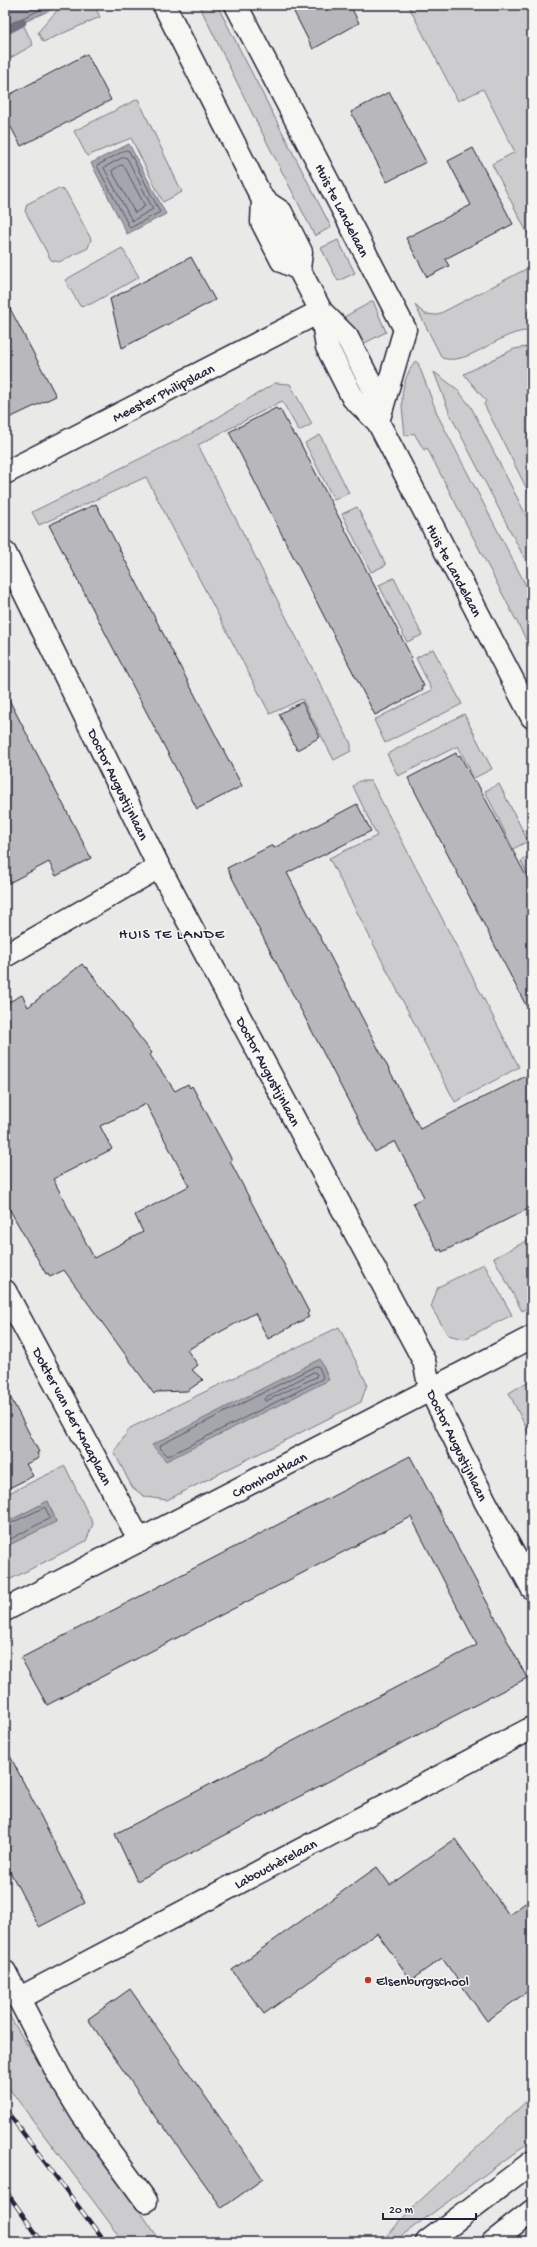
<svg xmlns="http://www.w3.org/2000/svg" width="537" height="2247" font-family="'Gochi Hand',sans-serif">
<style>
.green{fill:#ccccce;stroke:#777784}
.water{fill:#a5a5ac;stroke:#71717f}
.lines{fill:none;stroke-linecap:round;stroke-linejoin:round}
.shore{stroke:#565668;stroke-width:1}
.stream{stroke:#71717f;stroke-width:9}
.building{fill:#b8b8bc;stroke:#22223b;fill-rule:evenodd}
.minor-casing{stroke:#22223b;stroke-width:25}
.major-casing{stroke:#22223b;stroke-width:25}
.minor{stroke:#f6f6f2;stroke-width:22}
.major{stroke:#f6f6f2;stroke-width:22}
.rail-casing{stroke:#22223b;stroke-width:4.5}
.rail{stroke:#f6f6f2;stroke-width:3;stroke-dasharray:9;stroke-linecap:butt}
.poi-dot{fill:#c8321e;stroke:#f6f6f2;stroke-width:1.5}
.labels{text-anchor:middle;stroke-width:3;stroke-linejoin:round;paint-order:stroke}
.street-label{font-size:14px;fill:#22223b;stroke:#f6f6f2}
.poi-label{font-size:14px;fill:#22223b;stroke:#f6f6f2;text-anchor:start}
.neighbourhood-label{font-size:15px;letter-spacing:1px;fill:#22223b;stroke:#f6f6f2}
</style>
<rect width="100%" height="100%" fill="#e9e9e7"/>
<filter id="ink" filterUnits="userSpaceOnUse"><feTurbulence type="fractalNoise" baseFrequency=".025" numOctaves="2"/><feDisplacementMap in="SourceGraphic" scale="8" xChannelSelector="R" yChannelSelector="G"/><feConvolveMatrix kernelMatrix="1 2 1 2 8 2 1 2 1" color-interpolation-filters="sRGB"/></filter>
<g filter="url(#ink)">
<g class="green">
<polygon points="62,5 94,5 100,17 43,42 38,32"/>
<polygon points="199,5 217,5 331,227 315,236 252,113"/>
<polygon points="408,5 532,5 532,242 492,164 515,152 483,89 458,101"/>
<polygon points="22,22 33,45 5,61 5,31"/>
<polygon points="138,99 182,192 163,202 131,138 87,156 74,131"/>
<polygon points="59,188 66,192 91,239 88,248 59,262 51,260 25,211 27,204"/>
<polygon points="338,240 355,273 338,281 321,248"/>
<polygon points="122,248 139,277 91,304 80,306 65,280"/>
<path d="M532,266v65c-30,-3 -62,36 -90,27l-27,-53 10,9 12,1z"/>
<polygon points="373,301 386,332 359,346 344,317"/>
<polygon points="532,346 532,499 484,404 486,401 464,374 514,349"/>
<path d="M415,361l3,2 20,53 94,181v54l-105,-203 -3,2 -10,-17 -7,3 -2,-1c-3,-31 -8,-46 10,-74z"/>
<polygon points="434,372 457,389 471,407 532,527 532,573 450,414"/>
<polygon points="275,383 290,384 312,424 299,431 282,401 198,445 351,744 351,751 334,760 302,699 270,714 146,477 39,525 32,512 192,433"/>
<polygon points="320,435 349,493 334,500 305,443"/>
<polygon points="357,507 386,565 371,572 342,514"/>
<polygon points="394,578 422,635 407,642 379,585"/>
<polygon points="433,649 462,704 385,743 374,720 432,690 416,658"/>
<polygon points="464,714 492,769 474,778 458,746 398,776 387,754"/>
<polygon points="359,781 371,781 519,1067 455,1102 329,858 377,836 353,786"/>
<polygon points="499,784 528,841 513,849 485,791"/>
<polygon points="532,855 532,884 521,861"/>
<polygon points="532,1238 532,1306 522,1311 494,1258"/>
<polygon points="484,1264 512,1315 464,1339 448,1335 431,1307 438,1287"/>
<polygon points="339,1327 367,1384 361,1402 167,1500 145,1497 132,1487 114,1452 130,1428"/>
<polygon points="532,1379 532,1440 509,1393"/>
<polygon points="65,1466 93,1524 86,1541 5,1582 5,1547 56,1521 48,1501 5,1523 5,1495"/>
<polygon points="9,2015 24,2040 161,2242 124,2242 5,2083 5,2018"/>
<polygon points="532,2096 532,2140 393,2242 375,2242 388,2235 410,2210"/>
</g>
<g class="water">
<polygon points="5,5 61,5 5,31"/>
<polygon points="129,144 166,214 127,234 91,163"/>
<polygon points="320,1359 329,1380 166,1461 152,1445"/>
<polygon points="48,1501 56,1522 5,1547 5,1523"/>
</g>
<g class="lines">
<g class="shore">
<polyline points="5,26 51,5"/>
<polygon points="126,150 129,151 160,212 130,228 97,166"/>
<polygon points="124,157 127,158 153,209 132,221 104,168"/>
<polygon points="121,165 124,166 145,206 135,213 112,171"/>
<polygon points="316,1366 319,1367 323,1377 322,1379 168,1456 160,1448 161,1445"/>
<polygon points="314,1372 317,1374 316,1377 266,1401 264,1400 265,1398"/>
<polyline points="5,1526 45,1507 50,1518 5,1542"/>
</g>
<polyline class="stream" points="5,31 22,22"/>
</g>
<g class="building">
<polygon points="310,5 350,5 359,23 313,49 294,12"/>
<polygon points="87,54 111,100 21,146 5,116 5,97"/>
<polygon points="389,92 426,162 387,182 351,112"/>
<polygon points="473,148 513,224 445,259 449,266 427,277 406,238 471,205 448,161"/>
<polygon points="191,257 215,300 122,348 110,299"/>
<polygon points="5,299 56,396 5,420"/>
<polygon points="276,408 278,410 280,409 294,436 296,435 412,658 410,659 424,686 421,687 423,690 375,715 229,432"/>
<polygon points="96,504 242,786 197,809 49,525"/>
<polygon points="5,692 91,858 56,876 49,862 5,885"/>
<polygon points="302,702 320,737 297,750 279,714"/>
<polygon points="456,753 457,756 460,755 474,782 476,781 532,887 532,1017 408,778"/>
<polygon points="357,804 371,831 287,873 420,1129 532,1073 532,1207 442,1252 441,1249 438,1251 413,1203 424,1197 395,1141 375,1152 227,868 273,845 274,848"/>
<path d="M82,964l3,4 1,-1 66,86 -2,2 25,36 13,-7 2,4 2,-2 40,74 -2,1 79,151 -2,2 2,3 -41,22 -13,-26 -68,37 11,15 -6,5 11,10 -16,11 -31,1 -2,2 -90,-124 -14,7 -2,-4 -2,1 -40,-71 3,-1 -4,-7v-191l17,-9 6,12zM146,1104l43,82 -54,29 8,17 -49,26 -41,-79 59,-30 -12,-23z"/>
<polygon points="5,1387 39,1452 37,1453 39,1458 26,1464 33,1476 5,1490"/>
<polygon points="410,1456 527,1678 137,1881 115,1834 477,1645 411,1517 47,1705 21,1658"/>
<polygon points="5,1746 85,1903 39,1927 5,1862"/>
<polygon points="455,1839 509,1915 532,1898 532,1988 487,2021 442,1958 411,1980 377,1933 264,2014 232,1970 377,1867 390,1885"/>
<polygon points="130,1989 263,2179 222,2208 162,2124 160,2124 88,2019"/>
</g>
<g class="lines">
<g class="minor-casing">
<g id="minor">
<polyline points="164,5 263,200 281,212 301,252 299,269 321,311 347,337 373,388 378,422"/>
<polyline points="236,5 405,329 380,415"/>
<polyline points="263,200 262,222 282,261 299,269"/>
<polyline points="321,311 327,347 353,398 378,422 532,717"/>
<polyline points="5,473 321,311"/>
<polyline points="5,553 159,867 424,1361 430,1389 485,1501 532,1588"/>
<polyline points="5,956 159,867"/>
<polyline points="5,1291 140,1541"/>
<polyline points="5,1610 532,1337"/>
<polyline points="5,1972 60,2078 82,2114 146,2201"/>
<polyline points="18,1999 532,1728"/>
</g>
</g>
<g class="major-casing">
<g id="major">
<polyline points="427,2242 532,2162"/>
<polyline points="493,2242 532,2211"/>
</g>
</g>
<use href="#minor" class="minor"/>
<use href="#major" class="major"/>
<g class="rail-casing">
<g id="rail">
<polyline points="5,2109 105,2242"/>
<polyline points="5,2190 42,2242"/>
<polyline points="5,2232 12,2242"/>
</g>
</g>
<use href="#rail" class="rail"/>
</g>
</g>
<circle class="poi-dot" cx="368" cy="1980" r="4"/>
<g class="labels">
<g class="street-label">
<text transform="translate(343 210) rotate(63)" y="5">Huis te Landelaan</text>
<text transform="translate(163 392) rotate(-27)" y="5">Meester Philipslaan</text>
<text transform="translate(455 570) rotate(62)" y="5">Huis te Landelaan</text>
<text transform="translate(119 784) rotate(64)" y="5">Doctor Augustijnlaan</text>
<text transform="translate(269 1071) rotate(62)" y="5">Doctor Augustijnlaan</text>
<text transform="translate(73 1416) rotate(62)" y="5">Dokter van der Knaaplaan</text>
<text transform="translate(458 1445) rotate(64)" y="5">Doctor Augustijnlaan</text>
<text transform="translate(269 1474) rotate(-28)" y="5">Cromhoutlaan</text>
<text transform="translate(275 1863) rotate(-28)" y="5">Labouchèrelaan</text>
</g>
<g class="poi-label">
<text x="376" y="1985">Elsenburgschool</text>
</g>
<g class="neighbourhood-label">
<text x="172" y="938">HUIS TE LANDE</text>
</g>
</g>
<rect width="537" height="2247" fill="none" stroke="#f6f6f2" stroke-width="20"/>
<rect x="10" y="10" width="517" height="2227" fill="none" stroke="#22223b" stroke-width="1.5" filter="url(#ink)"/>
<path d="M383 2213v6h93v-6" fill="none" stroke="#22223b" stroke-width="2"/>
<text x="389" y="2213" font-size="12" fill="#22223b" stroke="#f6f6f2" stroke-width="3" paint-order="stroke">20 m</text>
</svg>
